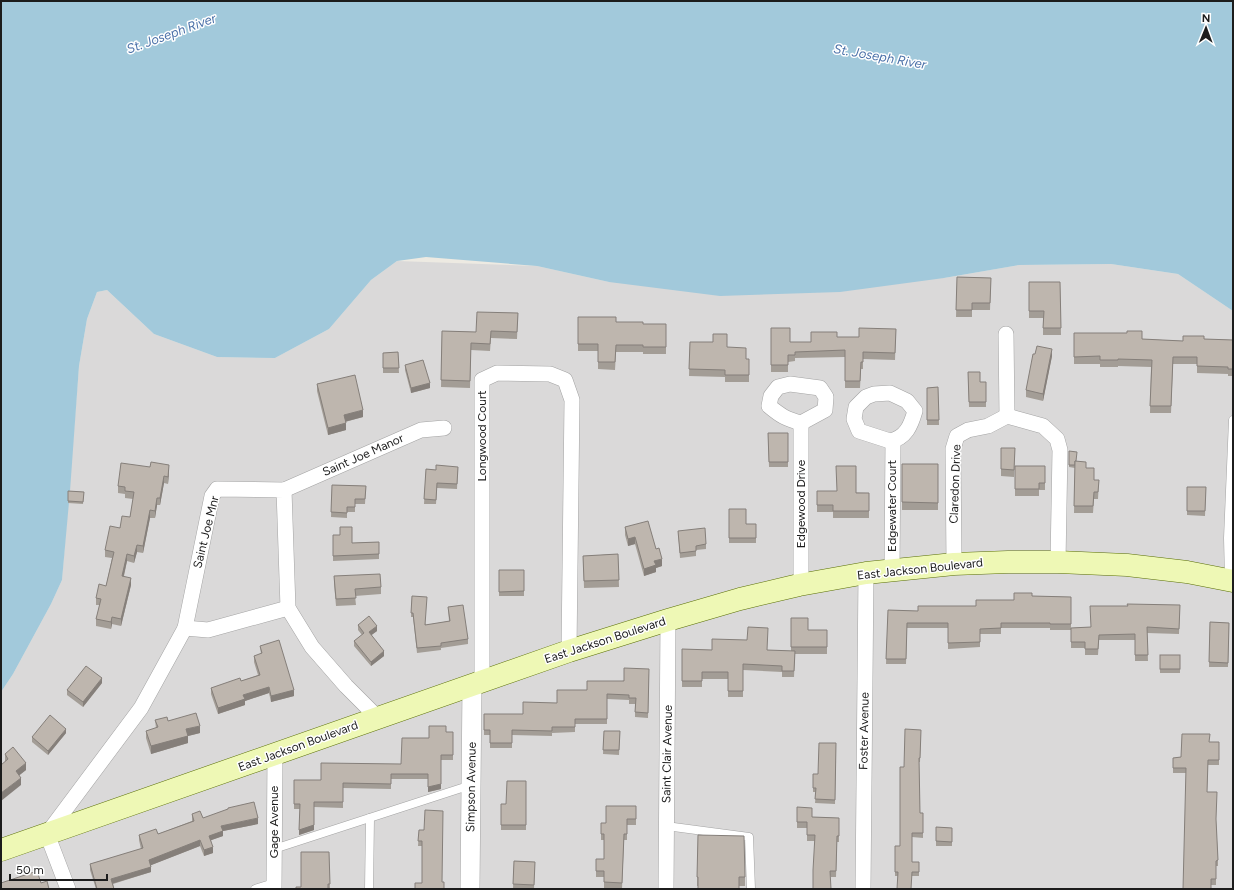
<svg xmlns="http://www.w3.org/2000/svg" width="1234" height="890" font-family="Figtree,sans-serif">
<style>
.residential{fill:#dad9d9}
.water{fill:#a2c9db}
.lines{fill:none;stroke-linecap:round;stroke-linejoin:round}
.service-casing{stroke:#a3a3a3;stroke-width:9}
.minor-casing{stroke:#a3a3a3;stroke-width:16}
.tertiary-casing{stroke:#a3a3a3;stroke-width:20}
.secondary-casing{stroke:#5a6f07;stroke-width:23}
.service{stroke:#fff;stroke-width:8}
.minor{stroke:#fff;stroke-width:15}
.tertiary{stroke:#fff;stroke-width:19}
.secondary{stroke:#eef8b5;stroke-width:22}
.wall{fill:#a39d96}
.shaded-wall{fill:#857f7a}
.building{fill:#beb6ae;stroke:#857f7a}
.labels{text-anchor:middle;stroke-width:3;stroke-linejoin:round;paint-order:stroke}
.street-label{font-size:12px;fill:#1c1c1c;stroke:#fff}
.water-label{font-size:13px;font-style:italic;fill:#4b71a9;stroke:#fff}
</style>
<rect width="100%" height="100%" fill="#edeae2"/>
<polygon class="residential" points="397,261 537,266 609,282 944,278 1019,265 1111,264 1178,274 1233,311 1233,889 1,889 1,692 13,674 51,604 62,580 79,366 87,319 97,292 107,290 154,334 217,357 275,358 329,329 371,280"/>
<polygon class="water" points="1,1 1233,1 1233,311 1178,274 1111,264 1019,265 944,278 840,292 720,296 609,282 537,266 426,257 397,261 371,280 329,329 275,358 217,357 154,334 107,290 97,292 87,319 79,366 70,491 62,580 51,604 13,674 1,692"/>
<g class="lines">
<g class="service-casing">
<g id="service">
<polyline points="1229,579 1228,538 1233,420"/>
<polyline points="666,826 749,837 751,889"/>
<polyline points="274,849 471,785"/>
<polyline points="255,889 274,883"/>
<polyline points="369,889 370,818"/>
</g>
</g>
<g class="minor-casing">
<g id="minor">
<polyline points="1006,334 1007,416"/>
<path d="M790,384l30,4 6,9 -1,13 -24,13c-15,-4 -20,-7 -32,-17l2,-10 7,-9z"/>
<path d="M890,393l17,8 8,10c-4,14 -9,27 -25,30l-31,-10 -5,-12 2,-12 10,-10 8,-3z"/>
<polyline points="801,423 801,584"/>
<polyline points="284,490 421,430 444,428"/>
<polyline points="954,564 953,449 957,436 968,430 988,426 1007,416 1043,426 1057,439 1060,450 1058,562"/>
<polyline points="892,570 893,441"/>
<polyline points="185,628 208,630 288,608"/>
<polyline points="482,681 482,380 497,373 550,374 565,380 572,400 569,651"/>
<polyline points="68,889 47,834 141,708 185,628 212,496 217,489 284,490 288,608 312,647 346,686 377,717"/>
<polyline points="274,889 275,755"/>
<polyline points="666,889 668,620"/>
<polyline points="863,889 866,573"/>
</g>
</g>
<g class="tertiary-casing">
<polyline id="tertiary" points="470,889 472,685"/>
</g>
<g class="secondary-casing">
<polyline id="secondary" points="1,850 569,651 668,620 740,599 799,585 866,573 954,564 1008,562 1058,562 1127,565 1187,572 1233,581"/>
</g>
<use href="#service" class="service"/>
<use href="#minor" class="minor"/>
<use href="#tertiary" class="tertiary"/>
<use href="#secondary" class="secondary"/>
</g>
<g class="wall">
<polygon points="957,277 991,278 990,310 972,310 972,317 956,317"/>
<polygon points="1029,282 1060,282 1061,335 1043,335 1043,318 1029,318"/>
<polygon points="518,313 517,339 491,338 490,351 471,350 470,388 441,387 442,331 476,332"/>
<polygon points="578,317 616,322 643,324 666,324 666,354 643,354 643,352 616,352 615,370 598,369 598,351 578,351"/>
<polygon points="771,328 790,342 811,342 837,337 859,337 896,329 895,360 863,359 863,369 861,369 860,388 845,388 845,357 795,358 795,361 788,362 788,372 771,372"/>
<polygon points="1074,333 1142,339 1183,341 1204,339 1233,340 1233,376 1228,376 1228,374 1197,373 1197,364 1173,364 1171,413 1150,413 1151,367 1118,366 1118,367 1100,367 1100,364 1074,364"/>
<polygon points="690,342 727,347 746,359 749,359 749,382 725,382 725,377 689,376"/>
<polygon points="398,352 399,373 383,373 383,353"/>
<polygon points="1035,354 1052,356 1043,401 1026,397 1026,390"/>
<polygon points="405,365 430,388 411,393 405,370"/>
<polygon points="968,372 980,382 986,382 986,407 969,407"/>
<polygon points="317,384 363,417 345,422 346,430 328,435 317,391"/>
<polygon points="938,387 939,425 927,425 927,388"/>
<polygon points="768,433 788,433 788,467 769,467"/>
<polygon points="1001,448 1015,448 1014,477 1001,476"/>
<polygon points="1069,451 1076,461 1086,468 1094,480 1099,480 1098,499 1094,499 1093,513 1074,513 1075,468 1069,467"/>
<rect x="902" y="464" width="36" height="46"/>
<polygon points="1015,466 1045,466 1045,490 1039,490 1039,496 1015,496"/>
<polygon points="458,467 457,489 437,488 436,504 424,504 426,469 436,470"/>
<polygon points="169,472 168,484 164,483 160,505 157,505 155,518 150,518 143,553 137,552 134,563 127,561 124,576 131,585 121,626 112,624 111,629 96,626 96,619 100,605 96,605 96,598 106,586 112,558 105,557 105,550 120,528 130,517 133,499 125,498 125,494 118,493 118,486"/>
<polygon points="332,485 366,486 365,504 355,504 355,512 347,512 347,518 331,517"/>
<polygon points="1187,487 1206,487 1205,516 1187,515"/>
<polygon points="68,491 84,492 83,504 68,503"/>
<polygon points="817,491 869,493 869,518 833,518 833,512 817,512"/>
<polygon points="729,509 746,524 756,524 756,543 729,543"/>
<polygon points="625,527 656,549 662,566 656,568 656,572 644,576 635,544 628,546 625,535"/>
<polygon points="678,531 706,544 706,549 696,550 696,556 680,558"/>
<polygon points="333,535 352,543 379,542 379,559 333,561"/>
<polygon points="618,554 619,587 584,588 583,556"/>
<rect x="499" y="570" width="25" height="26"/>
<polygon points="334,576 381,587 381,594 355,596 356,605 336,606 334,583"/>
<polygon points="412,596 426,625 449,621 448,607 468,639 468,644 441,648 441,650 417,653 413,617 411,617"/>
<polygon points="1032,596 1071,597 1071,628 1091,627 1180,605 1179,634 1147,633 1148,661 1135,661 1135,640 1099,640 1098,655 1085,655 1085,648 1071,648 1071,630 1050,630 1050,628 1001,628 1001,634 980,634 980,647 948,649 948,628 907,628 906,664 886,664 888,610 918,611 976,606 1014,600"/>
<polygon points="791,618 808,630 827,630 827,654 795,654 794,677 782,677 782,672 743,670 743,697 728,697 728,679 702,679 702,687 682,687 682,649 712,650 747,640 767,650 791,651"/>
<polygon points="1210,622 1229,623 1228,667 1209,667"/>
<polygon points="358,625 377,631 371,635 384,656 371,666 354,646 354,641 362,635 358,630"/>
<polygon points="260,646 294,696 271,702 269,693 245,701 245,705 218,714 211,694 211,688 241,681 258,675 254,662 254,656 261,654"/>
<rect x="1160" y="655" width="20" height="18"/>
<polygon points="649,674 648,718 635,717 635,704 629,704 629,700 607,699 607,724 575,724 575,732 552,733 552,736 512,735 512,748 490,748 490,735 484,735 484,714 523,714 557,703 587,690"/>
<polygon points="102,683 83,707 67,695 67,690"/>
<polygon points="155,720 168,721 200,733 188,736 188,743 151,754 146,738 146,731 156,728"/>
<polygon points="921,730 920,762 919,762 920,813 923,813 923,838 912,837 912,862 919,862 919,876 895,876 895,846 900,846"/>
<polygon points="604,731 620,731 619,755 603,754"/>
<polygon points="446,732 453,732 453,760 441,760 441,789 428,792 428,779 391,779 391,789 343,788 343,808 314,807 314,830 299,835 300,809 294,809 294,780 321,780 401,764 429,738"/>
<polygon points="66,733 48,755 32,742 32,737"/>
<polygon points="1209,742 1219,742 1219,765 1208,765 1207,792 1216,821 1218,860 1218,866 1216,866 1216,885 1211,885 1186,773 1173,773 1173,758 1181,757"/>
<polygon points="836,743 835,804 815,803 816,792 813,792 813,788 818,774"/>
<polygon points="5,754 26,770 19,775 21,785 5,761"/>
<polygon points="526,781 526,830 501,830 501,804 506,804"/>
<polygon points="636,806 636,825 627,825 627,840 624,840 622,889 604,888 604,877 596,877 596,859 604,859 604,840 601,840 601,823 606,823"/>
<polygon points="797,807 812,817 839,818 839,842 837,842 836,877 831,877 815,841 807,841 807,828 797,828"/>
<polygon points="192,814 203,818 258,824 223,831 223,836 211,840 213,853 204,856 200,846 151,865 151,872 113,884 114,889 96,889 90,870 90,864 141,849 139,840 139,835 158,834 192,821"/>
<polygon points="936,827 952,828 952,846 936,846"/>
<polygon points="419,830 442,882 422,883 422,846 418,846"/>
<polygon points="698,835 745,877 745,886 697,886"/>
<polygon points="329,852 330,889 296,889 301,887"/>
<polygon points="514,861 535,862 534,889 513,889"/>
</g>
<g class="shaded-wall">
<polygon points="1052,349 1052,356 1043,401 1043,394"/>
<polygon points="430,383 430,388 411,393 411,388"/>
<polygon points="363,410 363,417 344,422 344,415"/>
<polygon points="346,423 346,430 328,435 328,428"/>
<polygon points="169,465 169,472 168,484 168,477"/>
<polygon points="164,476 164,483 160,505 160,498"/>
<polygon points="157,498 157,505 155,518 155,511"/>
<polygon points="150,510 150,518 143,553 143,546"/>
<polygon points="635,537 635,544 628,546 628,539"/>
<polygon points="137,545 137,552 134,563 134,556"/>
<polygon points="127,554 127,561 122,583 122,576"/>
<polygon points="662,559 662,566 656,568 656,572 644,576 644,569 654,561"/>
<polygon points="131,578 131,585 121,626 121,619"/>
<polygon points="112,617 112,624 111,629 111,622"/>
<polygon points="377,626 377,631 369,637 369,632"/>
<polygon points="384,651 384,656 371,666 371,662"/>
<polygon points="102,678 102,683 83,707 83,702"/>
<polygon points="269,687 269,693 245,701 245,705 218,714 218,708 243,695"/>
<polygon points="294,690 294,696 271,702 271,696"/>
<polygon points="200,726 200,733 188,736 188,743 151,754 151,746 186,729"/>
<polygon points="66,729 66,733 48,755 48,751"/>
<polygon points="26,763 26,770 16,778 16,771"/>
<polygon points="21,778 21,785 1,801 1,793"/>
<polygon points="441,784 441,789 428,792 428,787"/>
<polygon points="314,807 314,830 299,835 299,830"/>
<polygon points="258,818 258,824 223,831 223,836 209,841 209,836 221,826"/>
<polygon points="200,840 200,846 149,866 149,860"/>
<polygon points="213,847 213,853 204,856 204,850"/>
<polygon points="151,867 151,872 111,884 111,879"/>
</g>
<g class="building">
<polygon points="957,277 991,278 990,303 972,303 972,310 956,310"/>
<polygon points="1029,282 1060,282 1061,328 1043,328 1044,311 1029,311"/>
<polygon points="477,312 518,313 517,332 491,331 490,344 471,343 470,381 441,380 442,331 476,332"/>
<polygon points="578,317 616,317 616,322 643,322 643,324 666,324 666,347 643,347 643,345 616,345 615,362 598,362 598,344 578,344"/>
<polygon points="771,328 790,328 790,342 811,342 811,332 837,332 837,337 859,337 859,328 896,329 895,353 863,352 863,362 861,362 860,381 845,381 845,350 795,352 795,355 788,355 788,365 771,365"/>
<polygon points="1127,331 1142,331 1142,339 1183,341 1183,336 1204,336 1204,339 1233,340 1233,369 1228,369 1228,367 1197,366 1197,357 1173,357 1171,406 1150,406 1152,360 1118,359 1118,360 1100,360 1100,356 1074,357 1074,333 1127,333"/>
<polygon points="713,334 727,334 727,347 746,348 746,359 749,359 749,375 725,375 725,370 689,369 690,342 713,342"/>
<polygon points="1037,346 1052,349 1043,394 1026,390 1033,354 1035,354"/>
<polygon points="398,352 399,368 383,368 383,353"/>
<polygon points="423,360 430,383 411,388 405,365"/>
<polygon points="968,372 980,372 980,382 986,382 986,402 969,402"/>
<polygon points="355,375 363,410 344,415 346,423 328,428 317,384"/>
<polygon points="938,387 939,420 927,420 927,388"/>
<polygon points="768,433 788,433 788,462 769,462"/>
<polygon points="1001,448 1015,448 1014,470 1001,469"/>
<polygon points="1069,451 1077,452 1076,461 1075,461 1075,465 1069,465"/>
<polygon points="1075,461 1086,462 1086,468 1094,468 1094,480 1099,480 1098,492 1094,492 1093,506 1074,506"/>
<polygon points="151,462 169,465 168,477 164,476 160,498 157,498 155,511 150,510 143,546 137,545 134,556 127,554 122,576 131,578 121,619 112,617 111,622 96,619 101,599 96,598 99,584 106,586 114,552 105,550 110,526 120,528 122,516 130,517 134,492 125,491 125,487 118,486 121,463 150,467"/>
<polygon points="902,464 938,464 938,503 902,502"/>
<polygon points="436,465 458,467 457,484 437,483 436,500 424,499 426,469 436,470"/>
<polygon points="836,466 856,466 856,493 869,493 869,511 833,511 833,505 817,505 817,491 837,491"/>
<polygon points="1015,466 1045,466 1045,483 1039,483 1039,489 1015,489"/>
<polygon points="332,485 366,486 365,499 355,499 355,507 347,507 347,513 331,512"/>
<polygon points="1187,487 1206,487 1205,511 1187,511"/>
<polygon points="68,491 84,492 83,502 68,501"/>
<polygon points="729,509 746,509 746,524 756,524 756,538 729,538"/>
<polygon points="648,521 656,549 659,548 662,559 654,561 656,565 644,569 635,537 628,539 625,527"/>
<polygon points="340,527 352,527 352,543 379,542 379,554 333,556 333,535 340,535"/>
<polygon points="705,528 706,544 696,546 696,551 680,553 678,531"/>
<polygon points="618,554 619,580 584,581 583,556"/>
<polygon points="499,570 524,570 524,591 499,592"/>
<polygon points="380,574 381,587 355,589 356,598 336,599 334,576"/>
<polygon points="1014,593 1032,593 1032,596 1071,597 1071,624 1050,624 1050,623 1001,623 1001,628 980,629 980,642 948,643 948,623 907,623 906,659 886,659 888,610 918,611 918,606 976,606 976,600 1014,600"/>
<polygon points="412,596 427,597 425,625 450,621 448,607 463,605 468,639 441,643 441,646 417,648 413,613 411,613"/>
<polygon points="1127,604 1180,605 1179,629 1147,627 1148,655 1135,655 1135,634 1099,635 1098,649 1085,649 1085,642 1071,642 1071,628 1091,627 1090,606 1128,606"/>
<polygon points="369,616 377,626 369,632 384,651 371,662 354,641 364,633 358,625"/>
<polygon points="791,618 808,618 808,630 827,630 827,647 791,647"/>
<polygon points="1210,622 1229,623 1228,663 1209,662"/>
<polygon points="748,627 768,628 767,650 795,651 794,671 782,671 782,666 743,664 743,691 728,691 728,672 702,672 702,681 682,681 682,649 712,650 712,639 747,640"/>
<polygon points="279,640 294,690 271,696 269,687 243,695 245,699 218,708 211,688 240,678 241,681 260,675 254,656 262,653 260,646"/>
<rect x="1160" y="655" width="20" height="14"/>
<polygon points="86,666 102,678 83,702 67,690"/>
<polygon points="624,668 649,669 648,713 635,712 636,698 629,698 629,695 607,694 607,719 575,719 575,727 552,727 552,731 512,730 512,743 490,743 490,730 484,730 484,714 523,714 523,702 557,703 557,690 587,690 587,681 624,681"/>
<polygon points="196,713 200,726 186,729 188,736 151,746 146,731 158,727 155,720 167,717 168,721"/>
<polygon points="50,715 66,729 48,751 32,737"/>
<polygon points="429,726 446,726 446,732 453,732 453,755 441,755 441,784 428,787 428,774 391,774 391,784 343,783 343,802 314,802 314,825 299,830 300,804 294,804 294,780 321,780 321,763 401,764 402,738 429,738"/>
<polygon points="905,729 921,730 920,758 919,758 920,813 923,813 923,833 912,833 912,862 919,862 919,872 912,872 911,889 897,889 898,872 895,872 895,846 900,846 900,767 904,767"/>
<polygon points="604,731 620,731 619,750 603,750"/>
<polygon points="1182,734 1210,734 1209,742 1219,742 1219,760 1208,760 1207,792 1217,792 1216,819 1218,860 1216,861 1216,879 1211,879 1211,889 1183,889 1186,768 1173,768 1173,758 1181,757"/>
<polygon points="819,743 836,743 835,800 815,799 816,788 813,788 813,774 818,774"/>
<polygon points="13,747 26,763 16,771 21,778 1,793 1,765 8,759 5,754"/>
<polygon points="507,781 526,781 526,825 501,825 501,804 506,804"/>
<polygon points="254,802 258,818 221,826 223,831 209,836 213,847 204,850 200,840 149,860 151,867 111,879 114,889 97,889 90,864 143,848 139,835 156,829 158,834 194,821 192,814 200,811 203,818 228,809 228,808"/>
<polygon points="606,806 636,806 636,819 627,819 627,834 624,834 622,883 604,882 604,871 596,871 596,859 604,859 604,834 601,834 601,823 606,823"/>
<polygon points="797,807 812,808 812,817 839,818 839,836 837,836 836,871 830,871 831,889 813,889 813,870 815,835 807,835 807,822 797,822"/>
<polygon points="425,810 443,811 442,882 444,882 444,889 415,889 415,883 422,883 422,841 418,841 419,830 424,830"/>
<polygon points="936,827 952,828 952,842 936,841"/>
<polygon points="698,835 744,836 745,877 739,877 739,889 698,889 698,877 697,877"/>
<polygon points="301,852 329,852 330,884 328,884 328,889 296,889 296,887 301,887"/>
<polygon points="514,861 535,862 534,885 513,884"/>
<polygon points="37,871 41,883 47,881 49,889 1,889 1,883"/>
</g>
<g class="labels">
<g class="street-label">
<text transform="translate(482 436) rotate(-90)" y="4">Longwood Court</text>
<text transform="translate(363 455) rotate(-24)" y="4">Saint Joe Manor</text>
<text transform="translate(955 484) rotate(-88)" y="4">Claredon Drive</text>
<text transform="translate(801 504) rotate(-90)" y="4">Edgewood Drive</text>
<text transform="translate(892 506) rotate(-90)" y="4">Edgewater Court</text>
<text transform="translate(206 532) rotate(-76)" y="4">Saint Joe Mnr</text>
<text transform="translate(920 569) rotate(-6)" y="4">East Jackson Boulevard</text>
<text transform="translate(605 640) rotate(-18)" y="4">East Jackson Boulevard</text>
<text transform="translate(864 731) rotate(-89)" y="4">Foster Avenue</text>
<text transform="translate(298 746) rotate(-20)" y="4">East Jackson Boulevard</text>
<text transform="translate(667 754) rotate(-89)" y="4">Saint Clair Avenue</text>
<text transform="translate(471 787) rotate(-89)" y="4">Simpson Avenue</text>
<text transform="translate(274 822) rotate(-90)" y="4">Gage Avenue</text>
</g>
<g class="water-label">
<text transform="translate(171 33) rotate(-20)" y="5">St. Joseph River</text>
<text transform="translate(880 56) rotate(10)" y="5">St. Joseph River</text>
</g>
</g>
<rect width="1234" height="890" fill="none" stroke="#1c1c1c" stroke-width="4"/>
<g transform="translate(1206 28) rotate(1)" stroke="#ffffff" stroke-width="3" paint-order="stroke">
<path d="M0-3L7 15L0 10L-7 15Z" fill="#1c1c1c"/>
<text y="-6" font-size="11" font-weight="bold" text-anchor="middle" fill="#1c1c1c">N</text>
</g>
<path d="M10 874v6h97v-6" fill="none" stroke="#1c1c1c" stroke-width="2"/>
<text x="16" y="874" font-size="12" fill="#1c1c1c" stroke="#ffffff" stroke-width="3" paint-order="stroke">50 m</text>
</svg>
